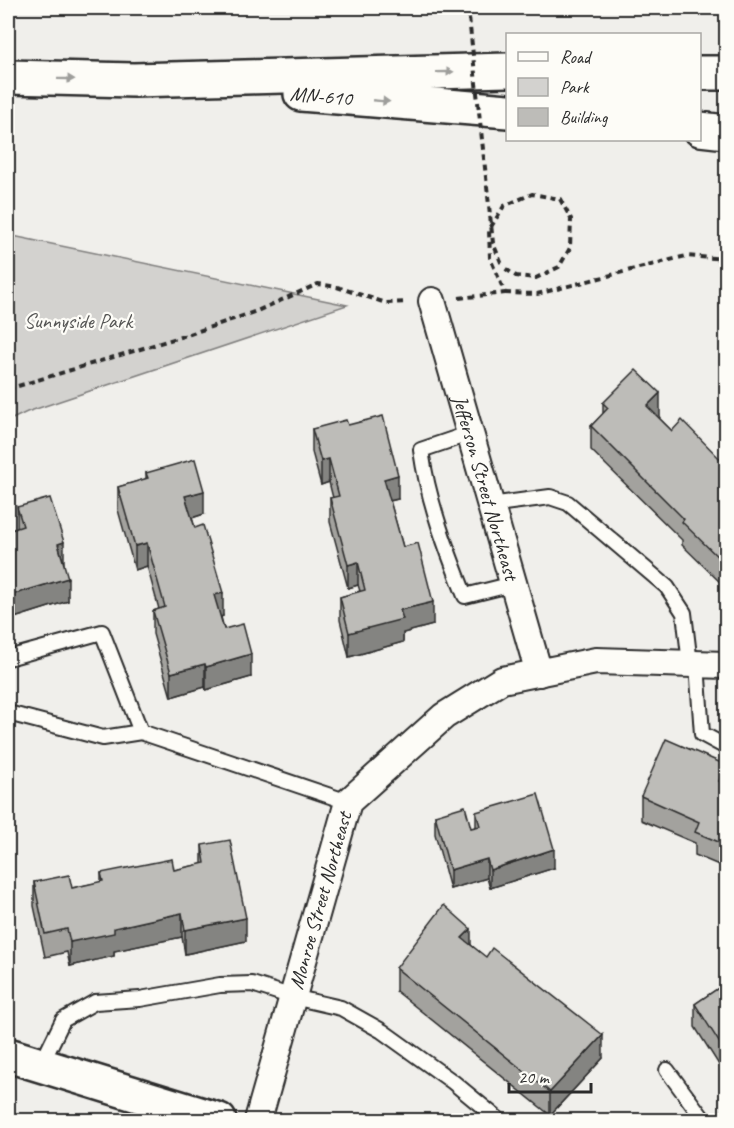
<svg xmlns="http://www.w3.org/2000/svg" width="734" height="1128" font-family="Caveat,sans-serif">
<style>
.green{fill:#d3d2cf;stroke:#7f7e7d;stroke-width:1.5}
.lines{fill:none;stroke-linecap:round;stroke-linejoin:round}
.lane-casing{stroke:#2b2b2b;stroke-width:18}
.street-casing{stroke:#2b2b2b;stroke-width:30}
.secondary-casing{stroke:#2b2b2b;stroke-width:38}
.highway-casing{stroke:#2b2b2b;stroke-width:38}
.path{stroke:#2b2b2b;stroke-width:4;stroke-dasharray:6 4.5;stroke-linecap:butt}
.lane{stroke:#fdfcf7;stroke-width:14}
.street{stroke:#fdfcf7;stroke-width:26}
.secondary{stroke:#fdfcf7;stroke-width:33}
.highway{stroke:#fdfcf7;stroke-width:33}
.path-bridge{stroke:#2b2b2b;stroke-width:4;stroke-dasharray:6 4.5;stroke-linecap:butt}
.wall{fill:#a3a29e;stroke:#2b2b2b;stroke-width:1.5}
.shaded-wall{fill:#848481;stroke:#2b2b2b;stroke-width:1.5}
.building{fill:#bdbcb8;stroke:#2b2b2b;stroke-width:1.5}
.oneway{fill:#9e9e9b}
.labels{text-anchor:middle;stroke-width:4.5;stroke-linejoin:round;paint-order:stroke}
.street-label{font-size:21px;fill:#2b2b2b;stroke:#fdfcf7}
.park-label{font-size:21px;fill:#555554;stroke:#fdfcf7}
</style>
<rect width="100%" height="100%" fill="#f0efeb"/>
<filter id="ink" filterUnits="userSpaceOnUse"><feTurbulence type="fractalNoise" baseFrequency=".0167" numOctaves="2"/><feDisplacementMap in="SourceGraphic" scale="12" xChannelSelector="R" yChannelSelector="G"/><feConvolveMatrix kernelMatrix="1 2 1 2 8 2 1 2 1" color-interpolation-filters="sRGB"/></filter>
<g filter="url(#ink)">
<polygon class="green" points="8,235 347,305 27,412 8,421"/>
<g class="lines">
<g class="lane-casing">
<g id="lane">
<path d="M471,433l-50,17c7,51 25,98 44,146l48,-12"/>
<polyline points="490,505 550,497 568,503 667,587 684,613 690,664"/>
<polyline points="8,658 102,632 141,732 348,802"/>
<polyline points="697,664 702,734 726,747"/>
<polyline points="8,713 103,738 141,732"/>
<polyline points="41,1065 63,1020 95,1002 140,999 220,985 252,984 293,997 341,1008 382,1031 453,1082 499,1120"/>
<polyline points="667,1070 704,1120"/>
</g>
</g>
<g class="street-casing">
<g id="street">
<path id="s1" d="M432,301l107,372"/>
<path id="s2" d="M258,1120l90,-318 96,-86 58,-36 94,-19 130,4"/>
</g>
</g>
<g class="secondary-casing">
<polyline id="secondary" points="8,1055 219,1120"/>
</g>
<g class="highway-casing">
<g id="highway">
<polyline points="700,73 726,73"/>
<polyline points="8,77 134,80 508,70"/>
<polyline points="301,94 508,111"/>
<polyline points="700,129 726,132"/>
</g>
</g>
<g class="path">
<polyline points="505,293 537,294 686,256 726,259"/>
<polyline points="459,298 505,293 490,258 489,230 504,206 532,194 560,199 571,219 570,248 559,267 536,278 516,276 503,267"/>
<polyline points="8,389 190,334 257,311 318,284 337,287 386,303 406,302"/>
</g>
<use href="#lane" class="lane"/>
<use href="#street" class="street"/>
<use href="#secondary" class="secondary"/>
<use href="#highway" class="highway"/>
<polyline class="path-bridge" points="468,8 493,243 503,267"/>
</g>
<g class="wall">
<polygon points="603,403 660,417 659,418 672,431 726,465 725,587 682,545 682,540 591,450 591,426 603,414"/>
<polygon points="348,425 398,499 390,501 403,547 433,625 403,633 403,642 349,657 340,620 340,597 360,591 358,585 348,588 330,522 330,498 333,498 329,482 321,485 312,452 312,429"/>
<polygon points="146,473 204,514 192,518 223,616 221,617 224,629 251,677 206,690 205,687 171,697 153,634 153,611 159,609 147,566 135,570 118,510 118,487 146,479"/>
<polygon points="17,507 64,565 68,601 11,619 8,607 8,531 17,528"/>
<polygon points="726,784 726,868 695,855 695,843 641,820 641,796"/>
<polygon points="476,812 554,868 490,888 487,878 450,889 435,834 435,815 471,828 476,827"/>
<polygon points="202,845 246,941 185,954 182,937 114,951 114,956 70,966 67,952 45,957 34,906 34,882 72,888 101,882 101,873 174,870 202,864"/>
<polygon points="471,945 603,1058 550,1115 396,991 396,968"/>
<polygon points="726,983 726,1076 695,1027 695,1004"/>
</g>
<g class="shaded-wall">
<polygon points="660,393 660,417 647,429 647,406"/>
<polygon points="329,459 329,482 321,485 321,461"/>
<polygon points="398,475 398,499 384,502 384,479"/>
<polygon points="204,491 204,514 185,520 185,496"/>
<polygon points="64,542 64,565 58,544"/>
<polygon points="147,543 147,566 135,570 135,546"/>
<polygon points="358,562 358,585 348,588 348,565"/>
<polygon points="726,562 726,586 725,587 725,564"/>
<polygon points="68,578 68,601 11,619 11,595"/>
<polygon points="223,593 223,616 214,619 214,595"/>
<polygon points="433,602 433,625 403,633 403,642 349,657 349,633 400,610"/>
<polygon points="251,654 251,677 206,690 206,667"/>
<polygon points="205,664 205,687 171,697 171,673"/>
<polygon points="726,765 726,788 719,781"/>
<polygon points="554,849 554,868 490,888 490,870"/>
<polygon points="487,859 487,878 450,889 450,870"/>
<polygon points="182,913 182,937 114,951 114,956 70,966 70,942 114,928"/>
<polygon points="246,918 246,941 185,954 185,930"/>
<polygon points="471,929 471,952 462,938"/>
<polygon points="603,1035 603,1058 550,1115 550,1092"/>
</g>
<g class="building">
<polygon points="636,370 660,393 647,406 672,431 682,420 726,465 726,562 725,564 682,522 684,519 591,426 608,408 603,403"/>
<polygon points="383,416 398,475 384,479 403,547 418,543 433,602 400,610 403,619 349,633 340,597 365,590 358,562 348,565 330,498 339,496 329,459 321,461 312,429 346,420 348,425"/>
<polygon points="195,459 204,491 185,496 195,528 203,525 223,593 214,595 224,629 243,624 251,654 206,667 205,664 171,673 153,611 165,607 147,543 135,546 118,487 148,478 146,473"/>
<polygon points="50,498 64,542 58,544 68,578 11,595 8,583 8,531 23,526 17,507"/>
<polygon points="666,739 726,765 719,781 726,784 726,845 695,832 699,822 641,796"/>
<polygon points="538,794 554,849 490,870 487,859 450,870 435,815 465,806 471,828 480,826 476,812"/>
<polygon points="230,840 246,918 185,930 182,913 114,928 114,933 70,942 67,929 45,934 34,882 69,875 72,888 103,881 101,873 172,859 174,870 205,863 202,845"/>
<polygon points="444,905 471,929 462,938 486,957 492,948 603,1035 550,1092 396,968"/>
<polygon points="726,983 726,1053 695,1004"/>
</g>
<defs><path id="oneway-solid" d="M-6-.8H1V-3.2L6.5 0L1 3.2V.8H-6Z" transform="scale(1.5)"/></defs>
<g class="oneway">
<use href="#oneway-solid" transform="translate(445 72) rotate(-1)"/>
<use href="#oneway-solid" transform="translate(66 79) rotate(1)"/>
<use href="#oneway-solid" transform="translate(381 101) rotate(5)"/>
</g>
</g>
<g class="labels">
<g class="street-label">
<text transform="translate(321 96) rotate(5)" y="7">MN-610</text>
<text dy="7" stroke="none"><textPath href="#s1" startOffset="194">Jefferson Street Northeast</textPath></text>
<text dy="7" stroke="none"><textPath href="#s2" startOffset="228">Monroe Street Northeast</textPath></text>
</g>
<g class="park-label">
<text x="78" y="328">Sunnyside Park</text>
</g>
</g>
<rect width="734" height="1128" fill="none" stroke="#fdfcf7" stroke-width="30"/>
<rect x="15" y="15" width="704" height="1098" fill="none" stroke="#2b2b2b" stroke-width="2" filter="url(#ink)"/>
<rect x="506" y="33" width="195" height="108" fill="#fdfcf7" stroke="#a9a8a5" stroke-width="1.5"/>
<rect x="518" y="52" width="30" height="9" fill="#fdfcf7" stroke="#a9a8a5" stroke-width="1.5"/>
<text x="560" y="63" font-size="18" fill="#2b2b2b">Road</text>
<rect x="518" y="78" width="30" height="18" fill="#d3d2cf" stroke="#a9a8a5" stroke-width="1.5"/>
<text x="560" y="93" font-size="18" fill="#2b2b2b">Park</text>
<rect x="518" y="108" width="30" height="18" fill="#bdbcb8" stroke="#a9a8a5" stroke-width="1.5"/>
<text x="560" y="123" font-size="18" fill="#2b2b2b">Building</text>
<path d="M509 1083v9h82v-9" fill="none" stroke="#2b2b2b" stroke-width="3"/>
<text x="518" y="1083" font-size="18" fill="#2b2b2b" stroke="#fdfcf7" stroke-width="4.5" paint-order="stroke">20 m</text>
</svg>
